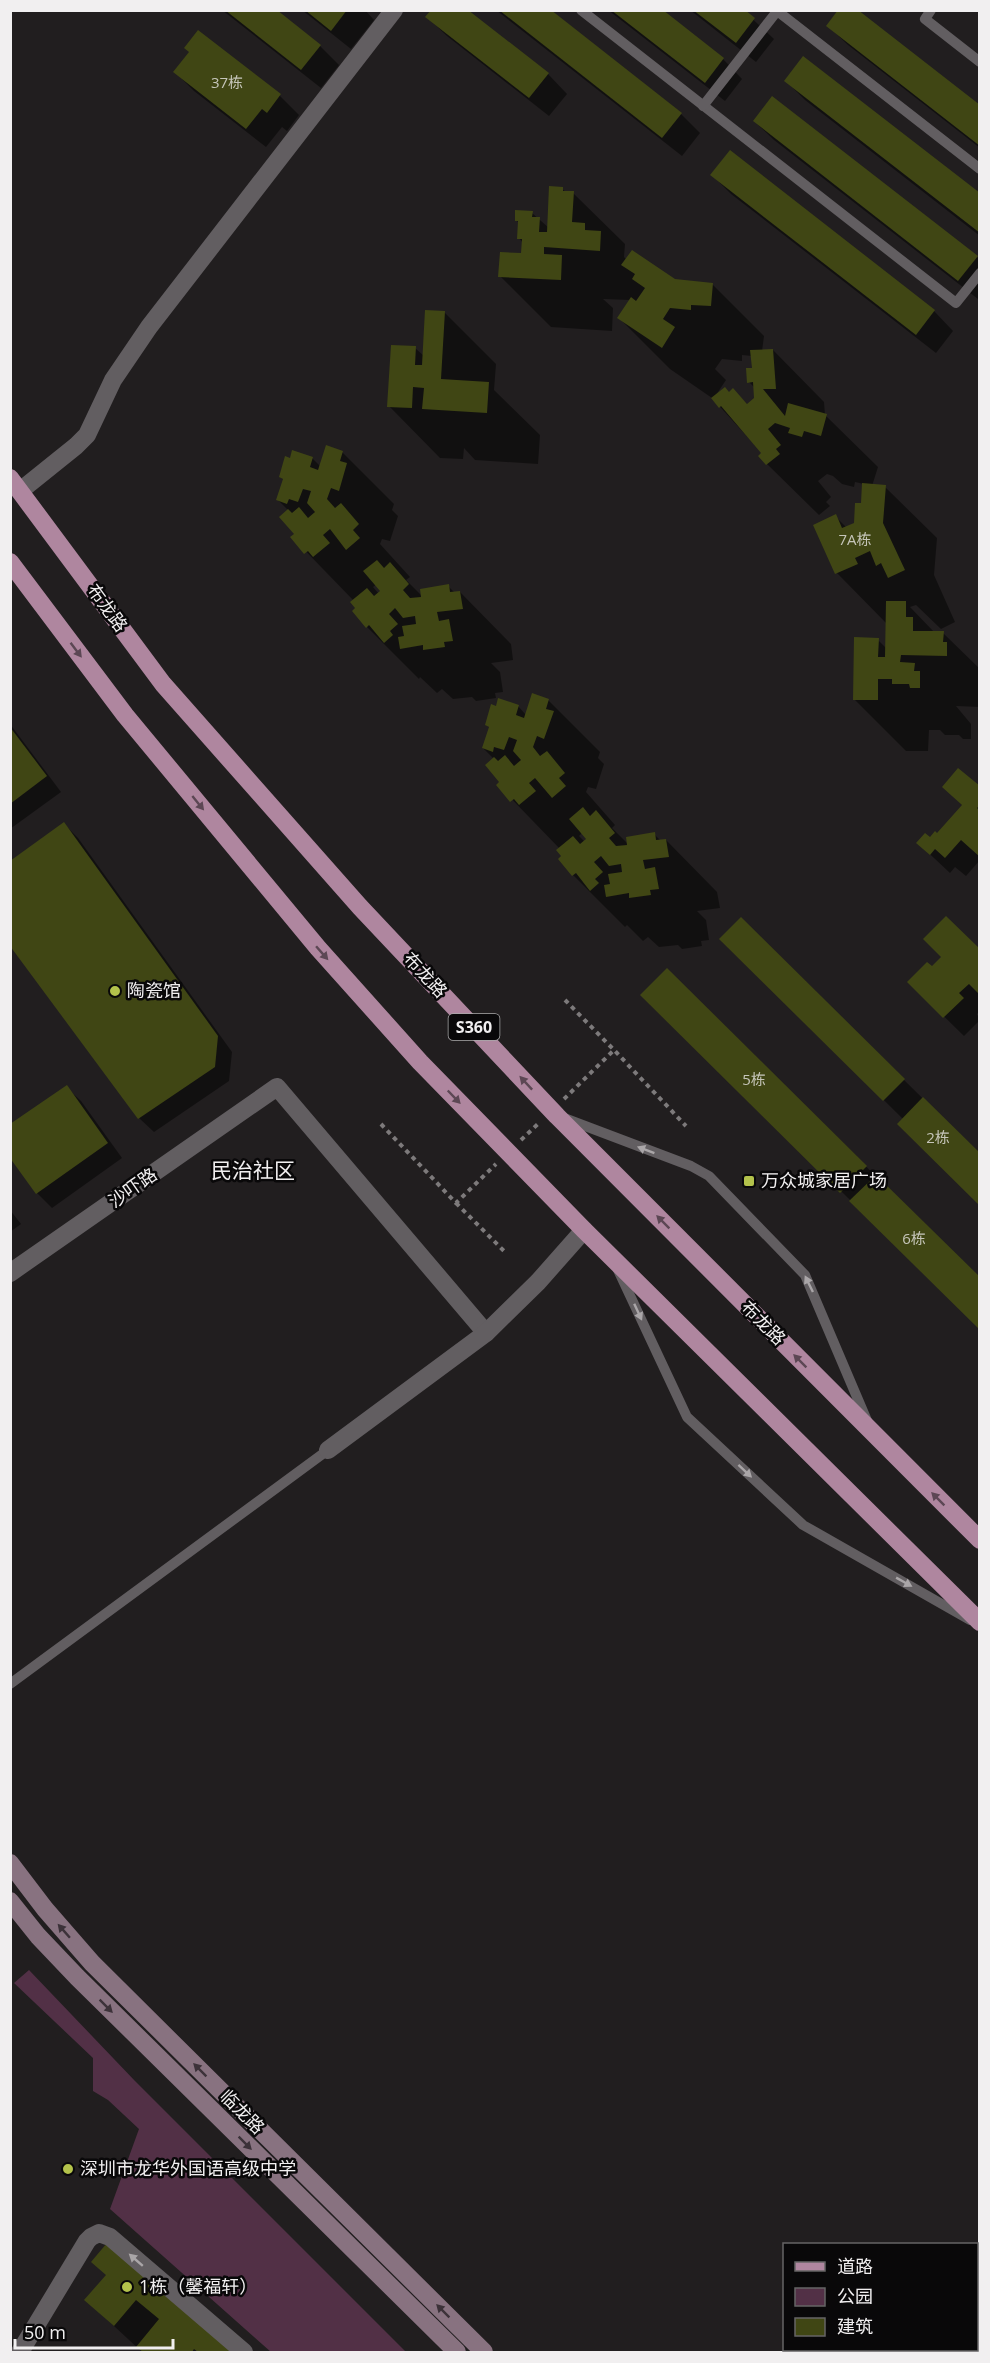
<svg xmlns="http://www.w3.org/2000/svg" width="990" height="2363" font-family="'Open Sans','Noto Sans SC',sans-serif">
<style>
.green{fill:#523046}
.shadow{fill:#0007;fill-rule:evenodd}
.building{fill:#404614}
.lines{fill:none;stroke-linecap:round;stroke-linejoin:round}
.path{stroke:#7d7a7b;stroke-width:4;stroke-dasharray:4.5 4.5;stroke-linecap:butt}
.lane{stroke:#625e61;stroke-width:10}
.street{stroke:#625e61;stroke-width:18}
.secondary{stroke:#887280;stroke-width:18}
.primary{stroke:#af869f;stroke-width:18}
.oneway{fill:#5c4754}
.oneway2{fill:#aaa6a8}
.oneway3{fill:#3c3239}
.poi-dot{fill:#b3c24b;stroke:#090809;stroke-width:2}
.labels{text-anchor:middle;stroke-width:5;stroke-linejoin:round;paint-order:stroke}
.number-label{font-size:15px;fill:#c5c5b9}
.shield{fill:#090809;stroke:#abaaab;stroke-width:1.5}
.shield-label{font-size:16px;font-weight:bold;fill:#f1eff0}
.street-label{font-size:18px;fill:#f1eff0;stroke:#090809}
.poi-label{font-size:18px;fill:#f1eff0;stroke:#090809;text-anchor:start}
.quarter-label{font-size:21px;fill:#f1eff0;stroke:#090809}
</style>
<rect width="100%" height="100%" fill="#211e1f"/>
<polygon class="green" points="29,1970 135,2081 406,2352 271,2352 110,2209 139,2129 108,2100 93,2091 93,2058 14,1983"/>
<g class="shadow">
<polygon points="222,10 274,10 320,46 339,65 321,88"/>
<polygon points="302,10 365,10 374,20 351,49"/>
<polygon points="496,10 548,10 681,114 700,133 682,156"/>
<polygon points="608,10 660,10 723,59 742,79 725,101"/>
<polygon points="690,10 743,10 774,39 756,62"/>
<polygon points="427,17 548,74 567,94 549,116 447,36"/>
<polygon points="828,26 980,107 980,148 848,45"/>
<polygon points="198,32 280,96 299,115 287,131 282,127 266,147 194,91 175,72 190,52"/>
<polygon points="786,81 980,195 980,236 805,100"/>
<polygon points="754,121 977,257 980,260 978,299 774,140"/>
<polygon points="730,152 934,311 953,331 936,353 731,194 712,175"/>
<path d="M562,189l4,3 7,1 52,51 -1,13 3,3 48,21 37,3 52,52 -2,15 11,-1 51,52 1,13 53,52 -6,19 13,1 52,51 -3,37 21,47 -14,7 -25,-24 -6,2 25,26h8l37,36v38l-24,-1 15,18v15h-8l-4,-4h-14l-5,-5h-11l-1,21h-22l-52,-52 24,-59 9,9v-25l-50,-51 -2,-57 12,12 9,-4 6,-20 2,-20 -9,-2 -1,5 -12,-3 -9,-8 -6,-2 -9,7 13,16 -5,5 4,4 -11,9 -52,-51 -7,-8 3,-2 -51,-56 -42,-29 -51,-51 11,-18 -27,-1 10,9 -1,23 -61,-4 -51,-51 23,-22v-11l-4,-5v-15l-3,-3 16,-7 17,15zM742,355l10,1 1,13 -4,13 6,6 1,11 -8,6 -15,-15 -4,3 -13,2 10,-15 -11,-11 7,-10 20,2z"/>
<polygon points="444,312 496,364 494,390 540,435 538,464 475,460 464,448 463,459 440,458 389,406 415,348 424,356"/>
<path d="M342,452l52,52 -2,6 6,6 -8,25 -8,-2 -2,5 30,33 -4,3 17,17 25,-11 7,7 5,-1 51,52 2,16 -22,3 9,9 3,20 -8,1 1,5 -20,3 -4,-4 -19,2 -11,-10 -5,4 -17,-16 -1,2 -52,-52 -13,-15 4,-3 -4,-8 -62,-64 4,-3 -7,-23 -11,-11 6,-20 -4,-3 32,-19 8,8zM377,584l5,7 -3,3 -6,-7z"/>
<path d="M548,700l52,52 -2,6 6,6 -8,25 -8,-2 -2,5 29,33 -3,3 17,17 25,-11 7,7 5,-1 51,52 3,16 -23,3 9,9 3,20 -8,1 1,5 -20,3 -4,-4 -19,2 -11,-10 -5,4 -16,-16 -2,2 -52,-52 -13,-15 4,-3 -4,-8 -62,-64 3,-3 -7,-23 -11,-11 7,-20 -4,-3 32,-19 8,9zM583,832l5,7 -3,3 -6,-6z"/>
<polygon points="10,724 61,792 10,829"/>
<polygon points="944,787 980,788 980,860 966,876 955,867 950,873 918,843 937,835 963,806"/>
<polygon points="64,824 78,838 232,1052 229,1081 154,1132 139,1118"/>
<polygon points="741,919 980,1155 904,1120 721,939"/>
<polygon points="980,951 980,1011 977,1014 980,1020 964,1036 909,982 932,968"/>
<polygon points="667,970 980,1279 980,1328 642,995"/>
<polygon points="66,1087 81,1101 122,1158 52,1208 37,1193"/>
<polygon points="10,1210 21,1224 10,1232"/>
<polygon points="107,2276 233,2352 142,2352 86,2300"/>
</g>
<g class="building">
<polygon points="225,10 277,10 321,45 301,70"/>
<polygon points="305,10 347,10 331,31"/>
<polygon points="431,10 468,10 549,73 529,98 425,17"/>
<polygon points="499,10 551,10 682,113 662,138"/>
<polygon points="611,10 663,10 724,58 705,83"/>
<polygon points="693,10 745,10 755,18 736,43"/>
<polygon points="838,10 858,10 980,105 980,146 826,26"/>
<polygon points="198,30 281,94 267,113 262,109 246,129 173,72 189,52 184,48"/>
<polygon points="803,56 980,193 980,233 784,81"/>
<polygon points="772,96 978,256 958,281 753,121"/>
<polygon points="730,150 935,310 916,335 710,175"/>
<polygon points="549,186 563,187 563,191 574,191 572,222 585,223 585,230 601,231 600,251 544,247 544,254 562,255 561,280 498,277 500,252 521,253 522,239 517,239 518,221 515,221 515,210 533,211 532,217 540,217 539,232 547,232"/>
<polygon points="632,250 675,279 713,283 711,306 691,305 691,310 670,308 663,319 675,327 662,348 617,318 631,297 636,301 645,288 632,279 635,274 621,265"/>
<polygon points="425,310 445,311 441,379 489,382 487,413 422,409 424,388 413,387 412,408 387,407 391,345 416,346 415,365 422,365"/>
<polygon points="773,349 776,389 763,389 785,416 788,403 827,414 821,436 804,431 802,437 788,433 790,428 775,423 768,429 781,445 776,449 780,454 766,465 758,456 761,453 721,406 719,408 711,398 725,387 729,392 733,388 747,404 754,398 753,382 747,383 746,368 752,368 750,350"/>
<polygon points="326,445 343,451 340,461 347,463 339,491 331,488 327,499 335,508 341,503 359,524 353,530 360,538 346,550 330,529 323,535 330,543 313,557 308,551 304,554 290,537 294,534 279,517 288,509 292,513 299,507 308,518 315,512 307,503 311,491 303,489 298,502 289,499 287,504 276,500 283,479 279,477 285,456 290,458 292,450 313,457 310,467 318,470"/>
<polygon points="862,483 886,485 883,523 905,570 888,578 881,563 876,566 870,551 855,558 858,564 835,574 813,525 836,514 842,528 854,523 855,503 861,503"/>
<polygon points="377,560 384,568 390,562 409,584 403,590 410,598 421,597 420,589 449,584 450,592 460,591 463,609 437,612 439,621 449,619 453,641 444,642 445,647 423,650 423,645 400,649 398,637 404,636 402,626 416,624 415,616 403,618 395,608 389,614 398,624 390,631 393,635 384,643 369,625 366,628 352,611 355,608 350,602 367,588 374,596 380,591 363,571"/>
<polygon points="886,601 906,601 906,617 913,617 913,631 944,631 943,642 947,642 947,656 901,655 900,662 915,663 914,671 920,671 920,688 910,688 909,684 892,684 892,679 878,679 878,700 853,700 854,637 879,638 878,657 885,657"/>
<polygon points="532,693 549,699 546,709 554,711 544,739 537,736 533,747 540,756 547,751 565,773 559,778 566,786 552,798 535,778 529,783 536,791 519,805 514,799 510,802 496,785 499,782 485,765 494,757 498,761 505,755 514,766 521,760 513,751 517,740 509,737 504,750 494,747 493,752 482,748 489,727 485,725 491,704 496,706 498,698 519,705 516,715 524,718"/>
<polygon points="10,727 47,776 10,804"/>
<polygon points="958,768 980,786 980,805 977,808 980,811 980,857 961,840 945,858 935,849 930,855 916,843 925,833 930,837 935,831 937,833 962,805 942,787"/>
<polygon points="583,807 590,816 596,810 615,833 609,838 616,846 627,845 626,837 655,832 656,840 666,839 669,857 643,860 645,869 655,867 659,889 650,890 651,895 629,898 629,893 606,897 604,885 610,884 608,874 622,872 621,864 609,866 601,856 594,862 603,872 595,879 599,883 590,891 576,873 572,876 558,859 561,856 556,850 573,836 580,844 586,839 569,819"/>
<polygon points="64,822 218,1036 215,1067 138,1119 10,946 10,861"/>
<polygon points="946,916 980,949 980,995 969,984 959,993 964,998 943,1018 907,982 927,962 932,966 941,957 923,939"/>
<polygon points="741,917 905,1079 883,1101 719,939"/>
<polygon points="667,968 867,1166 840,1193 640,995"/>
<polygon points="67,1085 108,1143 36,1194 10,1158 10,1124"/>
<polygon points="923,1097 980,1153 980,1206 897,1124"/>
<polygon points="876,1175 980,1277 980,1330 849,1201"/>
<polygon points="107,2243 235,2352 198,2352 194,2349 192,2352 143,2352 136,2347 159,2319 136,2300 114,2326 84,2300 106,2275 91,2262"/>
</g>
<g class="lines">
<g class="path">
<polyline points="565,1000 614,1050"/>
<polyline points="564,1099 614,1050 686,1126"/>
<polyline points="381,1124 456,1203 496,1164"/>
<polyline points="521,1140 539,1123"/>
<polyline points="456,1203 506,1253"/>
</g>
<g class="lane">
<polyline points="581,10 956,303 980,273"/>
<polyline points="776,10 980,169"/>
<polyline points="931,10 925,19 980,62"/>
<polyline points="703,106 778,10"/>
<polyline points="564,1118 691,1166 709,1176 805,1275 868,1423"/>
<polyline points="618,1270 687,1417 803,1525 970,1620"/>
<polyline points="10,1684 328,1450"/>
</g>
<g class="street">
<polyline points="20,491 76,446 87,435 113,380 149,327 394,10"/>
<polyline points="10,1273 277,1087 486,1333"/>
<polyline points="328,1450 486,1333 538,1282 584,1230"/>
<polyline points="20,2352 87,2241 91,2237 99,2233 110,2237 244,2352"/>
</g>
<g class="secondary">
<polyline points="10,1863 45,1909 92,1963 484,2352"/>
<polyline points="10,1901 38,1936 77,1977 457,2352"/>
</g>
<g class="primary">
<polyline points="10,478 163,684 360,907 557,1116 980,1540"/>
<polyline points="10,562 125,715 318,948 420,1062 584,1230 980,1622"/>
</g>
</g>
<defs><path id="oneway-solid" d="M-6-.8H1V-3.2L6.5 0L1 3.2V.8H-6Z" transform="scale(1.5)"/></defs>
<g class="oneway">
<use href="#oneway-solid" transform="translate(76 650) rotate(53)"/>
<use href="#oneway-solid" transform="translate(198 803) rotate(51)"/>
<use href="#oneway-solid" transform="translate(322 953) rotate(49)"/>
<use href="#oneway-solid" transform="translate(526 1083) rotate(-133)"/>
<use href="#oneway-solid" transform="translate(454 1097) rotate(46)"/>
<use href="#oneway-solid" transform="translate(663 1222) rotate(-135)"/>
<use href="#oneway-solid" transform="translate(800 1361) rotate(-135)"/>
<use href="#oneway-solid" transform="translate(938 1499) rotate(-135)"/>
</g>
<g class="oneway2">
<use href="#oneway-solid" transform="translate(646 1150) rotate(-159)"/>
<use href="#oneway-solid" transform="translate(809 1284) rotate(-116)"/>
<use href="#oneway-solid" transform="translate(638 1312) rotate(65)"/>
<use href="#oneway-solid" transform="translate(745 1471) rotate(43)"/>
<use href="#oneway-solid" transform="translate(904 1582) rotate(29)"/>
<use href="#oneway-solid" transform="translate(136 2260) rotate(-139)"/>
</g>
<g class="oneway3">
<use href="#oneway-solid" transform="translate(64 1931) rotate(-131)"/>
<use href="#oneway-solid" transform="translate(106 2006) rotate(45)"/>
<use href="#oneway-solid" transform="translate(200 2070) rotate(-135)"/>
<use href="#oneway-solid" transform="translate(245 2143) rotate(45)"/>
<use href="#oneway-solid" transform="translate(443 2311) rotate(-135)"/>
</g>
<g class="poi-dot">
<circle cx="115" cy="991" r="6"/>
<rect x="743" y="1175" width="12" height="12" rx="3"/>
<circle cx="68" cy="2169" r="6"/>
<circle cx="127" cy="2287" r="6"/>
</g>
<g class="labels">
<g class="number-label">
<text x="227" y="88">37栋</text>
<text x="855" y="545">7A栋</text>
<text x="754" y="1085">5栋</text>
<text x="938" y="1143">2栋</text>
<text x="914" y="1244">6栋</text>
</g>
<rect class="shield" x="448.5" y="1014" width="51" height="26" rx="4.5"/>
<g class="shield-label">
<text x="474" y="1033">S360</text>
</g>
<g class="street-label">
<text transform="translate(107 608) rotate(54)" y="6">布龙路</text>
<text transform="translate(425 975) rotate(47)" y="6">布龙路</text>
<text transform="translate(133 1188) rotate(-35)" y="6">沙吓路</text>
<text transform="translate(763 1323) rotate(45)" y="6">布龙路</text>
<text transform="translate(242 2112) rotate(45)" y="6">临龙路</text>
</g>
<g class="poi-label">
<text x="127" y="997">陶瓷馆</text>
<text x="761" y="1187">万众城家居广场</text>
<text x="80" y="2175">深圳市龙华外国语高级中学</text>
<text x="139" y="2293">1栋（馨福轩）</text>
</g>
<g class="quarter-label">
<text x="253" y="1178">民治社区</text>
</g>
</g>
<rect width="990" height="2363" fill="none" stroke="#f1eff0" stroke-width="24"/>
<rect x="783" y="2243" width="195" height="108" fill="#090809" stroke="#666465" stroke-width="1.5"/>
<rect x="795" y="2262" width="30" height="9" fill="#af869f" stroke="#666465" stroke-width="1.5"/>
<text x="837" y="2273" font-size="18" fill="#f1eff0">道路</text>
<rect x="795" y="2288" width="30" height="18" fill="#523046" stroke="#666465" stroke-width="1.5"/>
<text x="837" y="2303" font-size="18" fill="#f1eff0">公园</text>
<rect x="795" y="2318" width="30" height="18" fill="#404614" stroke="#666465" stroke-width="1.5"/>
<text x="837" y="2333" font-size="18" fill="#f1eff0">建筑</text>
<path d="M15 2339v9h158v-9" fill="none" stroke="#f1eff0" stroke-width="3"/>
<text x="24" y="2339" font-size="18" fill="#f1eff0" stroke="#090809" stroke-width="4.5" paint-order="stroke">50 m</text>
</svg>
